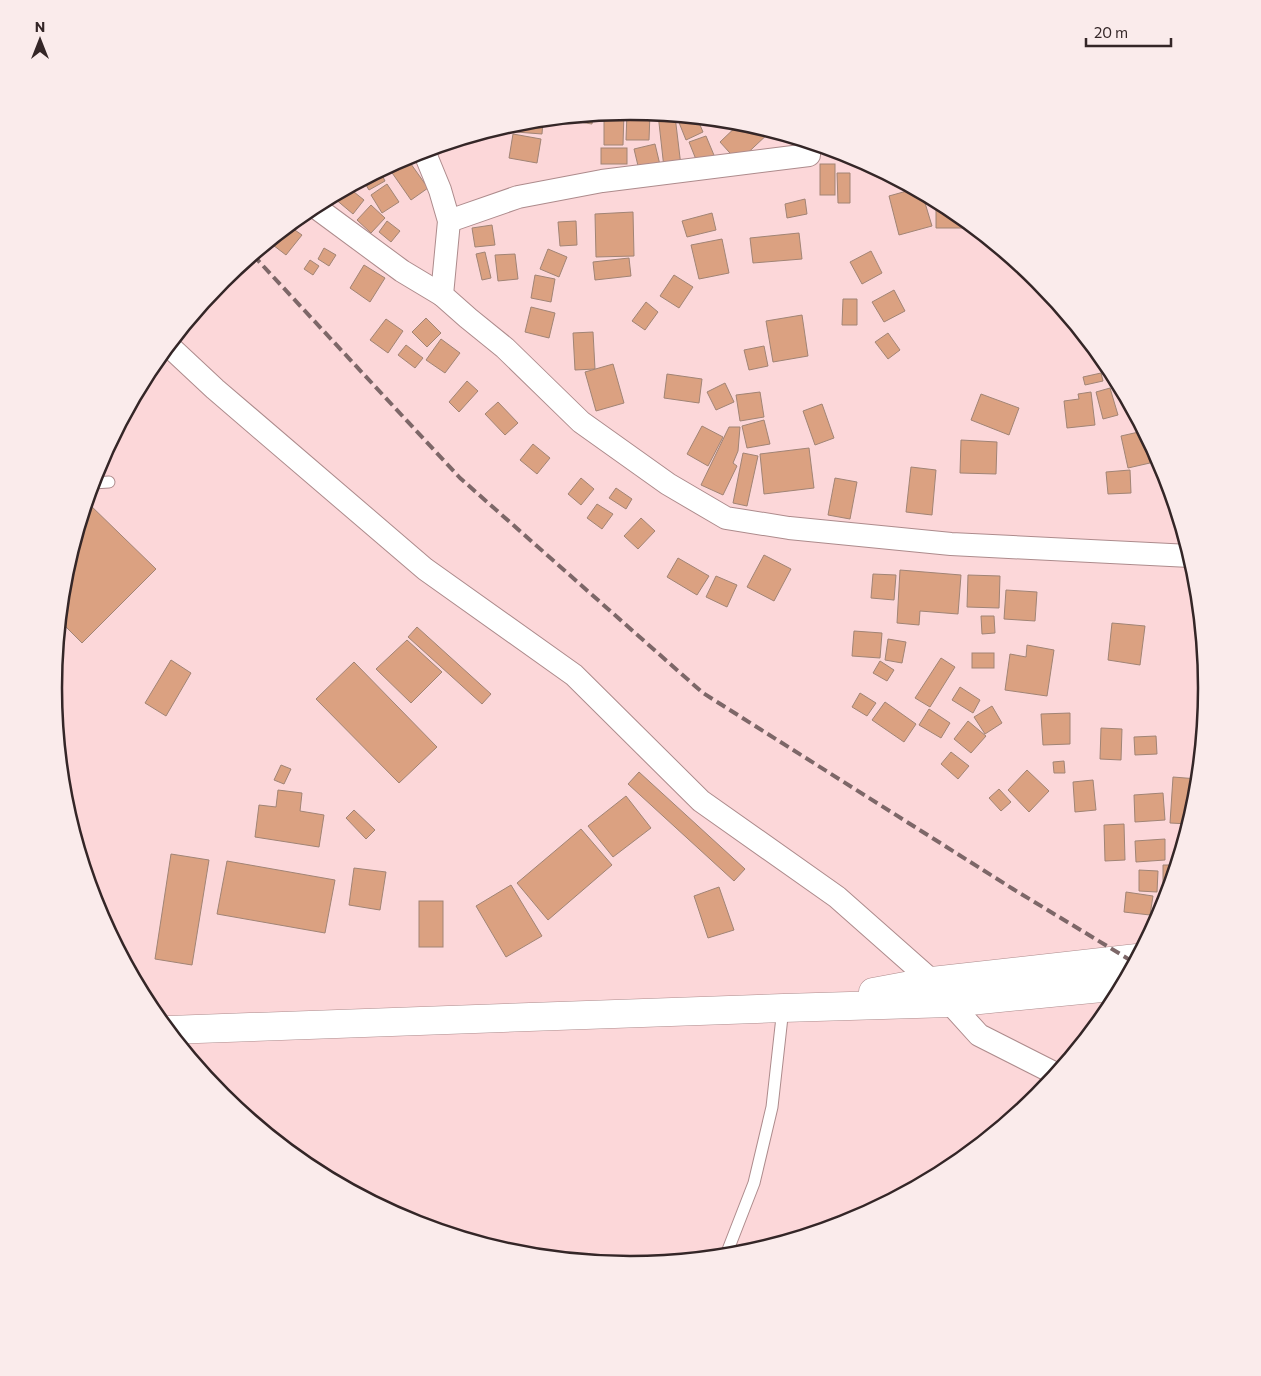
<svg xmlns="http://www.w3.org/2000/svg" width="1261" height="1376" font-family="Commissioner,sans-serif">
<style>
.building{fill:#dba181;stroke:#a18475}
.lines{fill:none;stroke-linecap:round;stroke-linejoin:round}
.lane-casing{stroke:#ad8b8c;stroke-width:13}
.street-casing{stroke:#ad8b8c;stroke-width:24}
.secondary-casing{stroke:#ad8b8c;stroke-width:29}
.lane{stroke:#fff;stroke-width:11}
.street{stroke:#fff;stroke-width:22}
.secondary{stroke:#fff;stroke-width:28}
.rail{stroke:#7d6768;stroke-width:4;stroke-dasharray:10 5;stroke-linecap:butt}
.rim{fill:none;stroke:#342627;stroke-width:2.5}
</style>
<rect width="100%" height="100%" fill="#fcd7d9"/>
<g class="building">
<polygon points="631,111 650,113 649,140 626,140 627,112"/>
<polygon points="624,112 623,145 604,145 604,114"/>
<polygon points="658,114 675,116 681,166 664,168"/>
<polygon points="593,115 592,124 573,121 574,117"/>
<polygon points="685,117 697,118 703,132 686,140 678,120"/>
<polygon points="535,121 543,121 542,134 516,132 517,123"/>
<polygon points="741,122 771,131 738,162 720,142"/>
<polygon points="513,134 541,139 537,163 509,158"/>
<polygon points="706,136 716,160 699,167 689,142"/>
<polygon points="655,144 660,165 639,170 634,149"/>
<rect x="601" y="148" width="26" height="16"/>
<polygon points="406,157 428,188 411,200 388,167"/>
<rect x="820" y="164" width="15" height="31"/>
<polygon points="380,171 385,181 369,190 363,180"/>
<polygon points="837,173 850,173 850,203 838,203"/>
<polygon points="387,184 399,202 382,213 371,195"/>
<polygon points="349,188 364,200 353,214 334,198 337,194"/>
<polygon points="914,189 922,193 932,226 899,235 889,196"/>
<polygon points="805,199 807,214 787,218 785,204"/>
<polygon points="936,200 951,209 964,219 964,228 936,228"/>
<polygon points="371,205 385,218 371,233 357,220"/>
<polygon points="633,212 634,256 596,257 595,214"/>
<polygon points="712,213 716,230 687,237 682,221"/>
<polygon points="387,221 400,231 391,242 379,232"/>
<polygon points="576,221 577,245 560,246 558,222"/>
<polygon points="492,225 495,245 475,247 472,228"/>
<polygon points="289,226 302,235 286,255 269,242"/>
<polygon points="799,233 802,259 753,263 750,238"/>
<polygon points="722,239 729,273 699,279 691,245"/>
<polygon points="324,248 336,255 329,266 318,259"/>
<polygon points="548,249 567,257 559,277 540,269"/>
<polygon points="871,251 882,273 862,284 850,262"/>
<polygon points="485,252 491,278 482,280 476,254"/>
<polygon points="515,254 518,279 498,281 495,255"/>
<polygon points="629,258 631,276 595,280 593,262"/>
<polygon points="310,260 319,266 313,275 304,269"/>
<polygon points="364,265 385,278 370,302 350,288"/>
<polygon points="535,275 555,279 551,302 531,298"/>
<polygon points="674,275 693,287 679,308 660,296"/>
<polygon points="894,290 905,311 884,322 872,302"/>
<polygon points="843,299 857,299 857,325 842,325"/>
<polygon points="646,302 658,312 645,330 632,321"/>
<polygon points="531,307 555,313 549,338 525,332"/>
<polygon points="802,315 808,356 773,362 766,321"/>
<polygon points="426,318 441,333 427,347 412,332"/>
<polygon points="386,319 403,331 388,353 370,340"/>
<polygon points="593,332 595,369 575,370 573,333"/>
<polygon points="888,333 900,350 888,359 875,342"/>
<polygon points="441,339 460,353 445,373 426,360"/>
<polygon points="406,345 423,358 415,368 398,355"/>
<polygon points="764,346 768,366 749,370 744,350"/>
<polygon points="613,364 624,403 596,411 585,372"/>
<polygon points="1101,373 1103,381 1085,385 1083,377"/>
<polygon points="667,374 702,379 699,403 664,398"/>
<polygon points="467,381 478,391 459,412 449,402"/>
<polygon points="725,383 734,402 716,410 707,392"/>
<polygon points="1110,388 1118,415 1103,419 1096,392"/>
<polygon points="760,392 764,417 740,421 736,395"/>
<polygon points="1091,392 1095,425 1067,428 1064,401 1079,399 1078,394"/>
<polygon points="981,394 1019,408 1009,435 971,420"/>
<polygon points="498,402 518,423 505,435 485,414"/>
<polygon points="822,404 834,438 815,445 803,411"/>
<polygon points="764,420 770,444 747,448 742,426"/>
<polygon points="702,426 723,437 708,466 687,454"/>
<polygon points="729,427 740,427 738,451 733,463 737,466 723,495 701,485"/>
<polygon points="1143,431 1150,463 1128,468 1121,436"/>
<polygon points="961,440 997,442 996,474 960,473"/>
<polygon points="533,444 550,458 537,474 520,460"/>
<polygon points="809,448 814,488 764,494 760,454"/>
<polygon points="743,453 758,456 747,506 733,503"/>
<polygon points="911,467 936,470 932,515 906,512"/>
<polygon points="1130,470 1131,493 1108,494 1106,472"/>
<polygon points="581,478 594,489 581,505 568,494"/>
<polygon points="835,478 857,482 850,519 828,515"/>
<polygon points="616,488 632,499 626,509 609,498"/>
<polygon points="87,502 156,569 82,643 60,621 65,575"/>
<polygon points="597,504 613,514 602,529 587,518"/>
<polygon points="641,518 655,531 638,549 624,536"/>
<polygon points="764,555 791,569 774,601 747,587"/>
<polygon points="678,558 709,576 697,595 667,577"/>
<polygon points="900,570 961,575 958,614 920,611 919,625 897,623"/>
<polygon points="873,574 896,575 894,600 871,598"/>
<polygon points="968,575 1000,576 999,608 967,607"/>
<polygon points="716,576 737,585 727,607 706,597"/>
<polygon points="1006,590 1037,592 1035,621 1004,619"/>
<polygon points="981,616 994,616 995,633 982,634"/>
<polygon points="1112,623 1145,626 1140,665 1108,660"/>
<polygon points="417,627 491,694 482,704 408,637"/>
<polygon points="854,631 882,633 880,658 852,656"/>
<polygon points="888,639 906,642 902,663 885,660"/>
<polygon points="407,640 442,672 411,703 376,669"/>
<polygon points="1027,645 1054,650 1047,696 1005,690 1010,654 1026,657"/>
<rect x="972" y="653" width="22" height="15"/>
<polygon points="941,658 955,667 930,707 915,698"/>
<polygon points="171,660 191,673 166,716 145,703"/>
<polygon points="880,661 894,670 887,681 873,673"/>
<polygon points="354,662 437,747 399,783 316,699"/>
<polygon points="960,687 980,700 973,713 952,700"/>
<polygon points="860,693 876,703 867,716 852,707"/>
<polygon points="885,702 916,724 904,742 872,720"/>
<polygon points="992,706 1002,723 985,734 974,717"/>
<polygon points="929,709 950,723 941,738 919,725"/>
<polygon points="1070,713 1070,744 1043,745 1041,714"/>
<polygon points="968,721 986,736 971,753 954,739"/>
<polygon points="1101,728 1122,729 1121,760 1100,759"/>
<polygon points="1156,736 1157,754 1135,755 1134,737"/>
<polygon points="951,752 969,766 958,779 941,764"/>
<polygon points="1064,761 1065,773 1054,773 1053,762"/>
<polygon points="281,765 291,769 284,784 274,780"/>
<polygon points="1027,770 1049,791 1029,812 1008,790"/>
<polygon points="639,772 745,869 734,881 628,784"/>
<polygon points="1173,777 1198,779 1196,801 1189,824 1170,823"/>
<polygon points="1093,780 1096,810 1075,812 1073,782"/>
<polygon points="999,789 1011,802 1001,811 989,798"/>
<polygon points="278,790 302,793 300,811 324,815 319,847 255,837 259,805 276,807"/>
<polygon points="1163,793 1165,820 1135,822 1134,795"/>
<polygon points="626,796 651,828 613,857 588,826"/>
<polygon points="354,810 375,830 366,839 346,818"/>
<polygon points="1124,824 1125,860 1105,861 1104,825"/>
<polygon points="581,829 612,865 548,920 517,883"/>
<polygon points="1165,839 1165,860 1136,862 1135,841"/>
<polygon points="171,854 209,860 192,965 155,959"/>
<polygon points="227,861 335,880 325,933 217,914"/>
<polygon points="1163,865 1176,865 1171,884 1163,884"/>
<polygon points="354,868 386,872 380,910 349,905"/>
<polygon points="1139,870 1158,871 1157,892 1139,891"/>
<polygon points="511,885 542,936 506,957 476,906"/>
<polygon points="719,887 734,930 708,938 694,896"/>
<polygon points="1162,890 1169,890 1162,912"/>
<polygon points="1126,892 1153,896 1150,915 1124,912"/>
<rect x="419" y="901" width="24" height="46"/>
</g>
<g class="lines">
<g class="lane-casing">
<g id="lane">
<polyline points="93,483 109,482"/>
<polyline points="726,1255 754,1183 772,1107 783,1008"/>
</g>
</g>
<g class="street-casing">
<g id="street">
<polyline points="424,151 440,190 449,221 442,295 468,318 505,348 581,422 668,484 726,518 789,528 951,544 1190,556"/>
<polyline points="314,206 402,271 442,295"/>
<polyline points="449,221 518,197 602,181 809,155"/>
<polyline points="169,346 215,389 425,569 574,675 701,801 837,897 932,981"/>
<polyline points="950,1003 979,1035 1056,1074"/>
</g>
</g>
<g class="secondary-casing">
<g id="secondary">
<polyline points="873,992 932,981 1137,958"/>
<polyline points="169,1030 783,1008 950,1003 1122,986"/>
</g>
</g>
<use href="#lane" class="lane"/>
<use href="#street" class="street"/>
<use href="#secondary" class="secondary"/>
<polyline class="rail" points="253,255 460,478 703,693 1013,889 1135,963"/>
</g>
<path d="M0 0H1261V1376H0ZM62 688a568 568 0 1 1 1136 0a568 568 0 1 1-1136 0Z" fill="#faebeb" fill-rule="evenodd"/>
<path class="rim" d="M62 688a568 568 0 1 1 1136 0a568 568 0 1 1-1136 0Z"/>
<g transform="translate(40 40)" stroke="#faebeb" stroke-width="4" paint-order="stroke">
<path d="M0-4L9 19L0 12L-9 19Z" fill="#342627"/>
<text y="-8" font-size="14" font-weight="bold" text-anchor="middle" fill="#342627">N</text>
</g>
<path d="M1086 38v8h85v-8" fill="none" stroke="#342627" stroke-width="2.5"/>
<text x="1094" y="38" font-size="15" fill="#342627" stroke="#faebeb" stroke-width="4" paint-order="stroke">20 m</text>
</svg>
